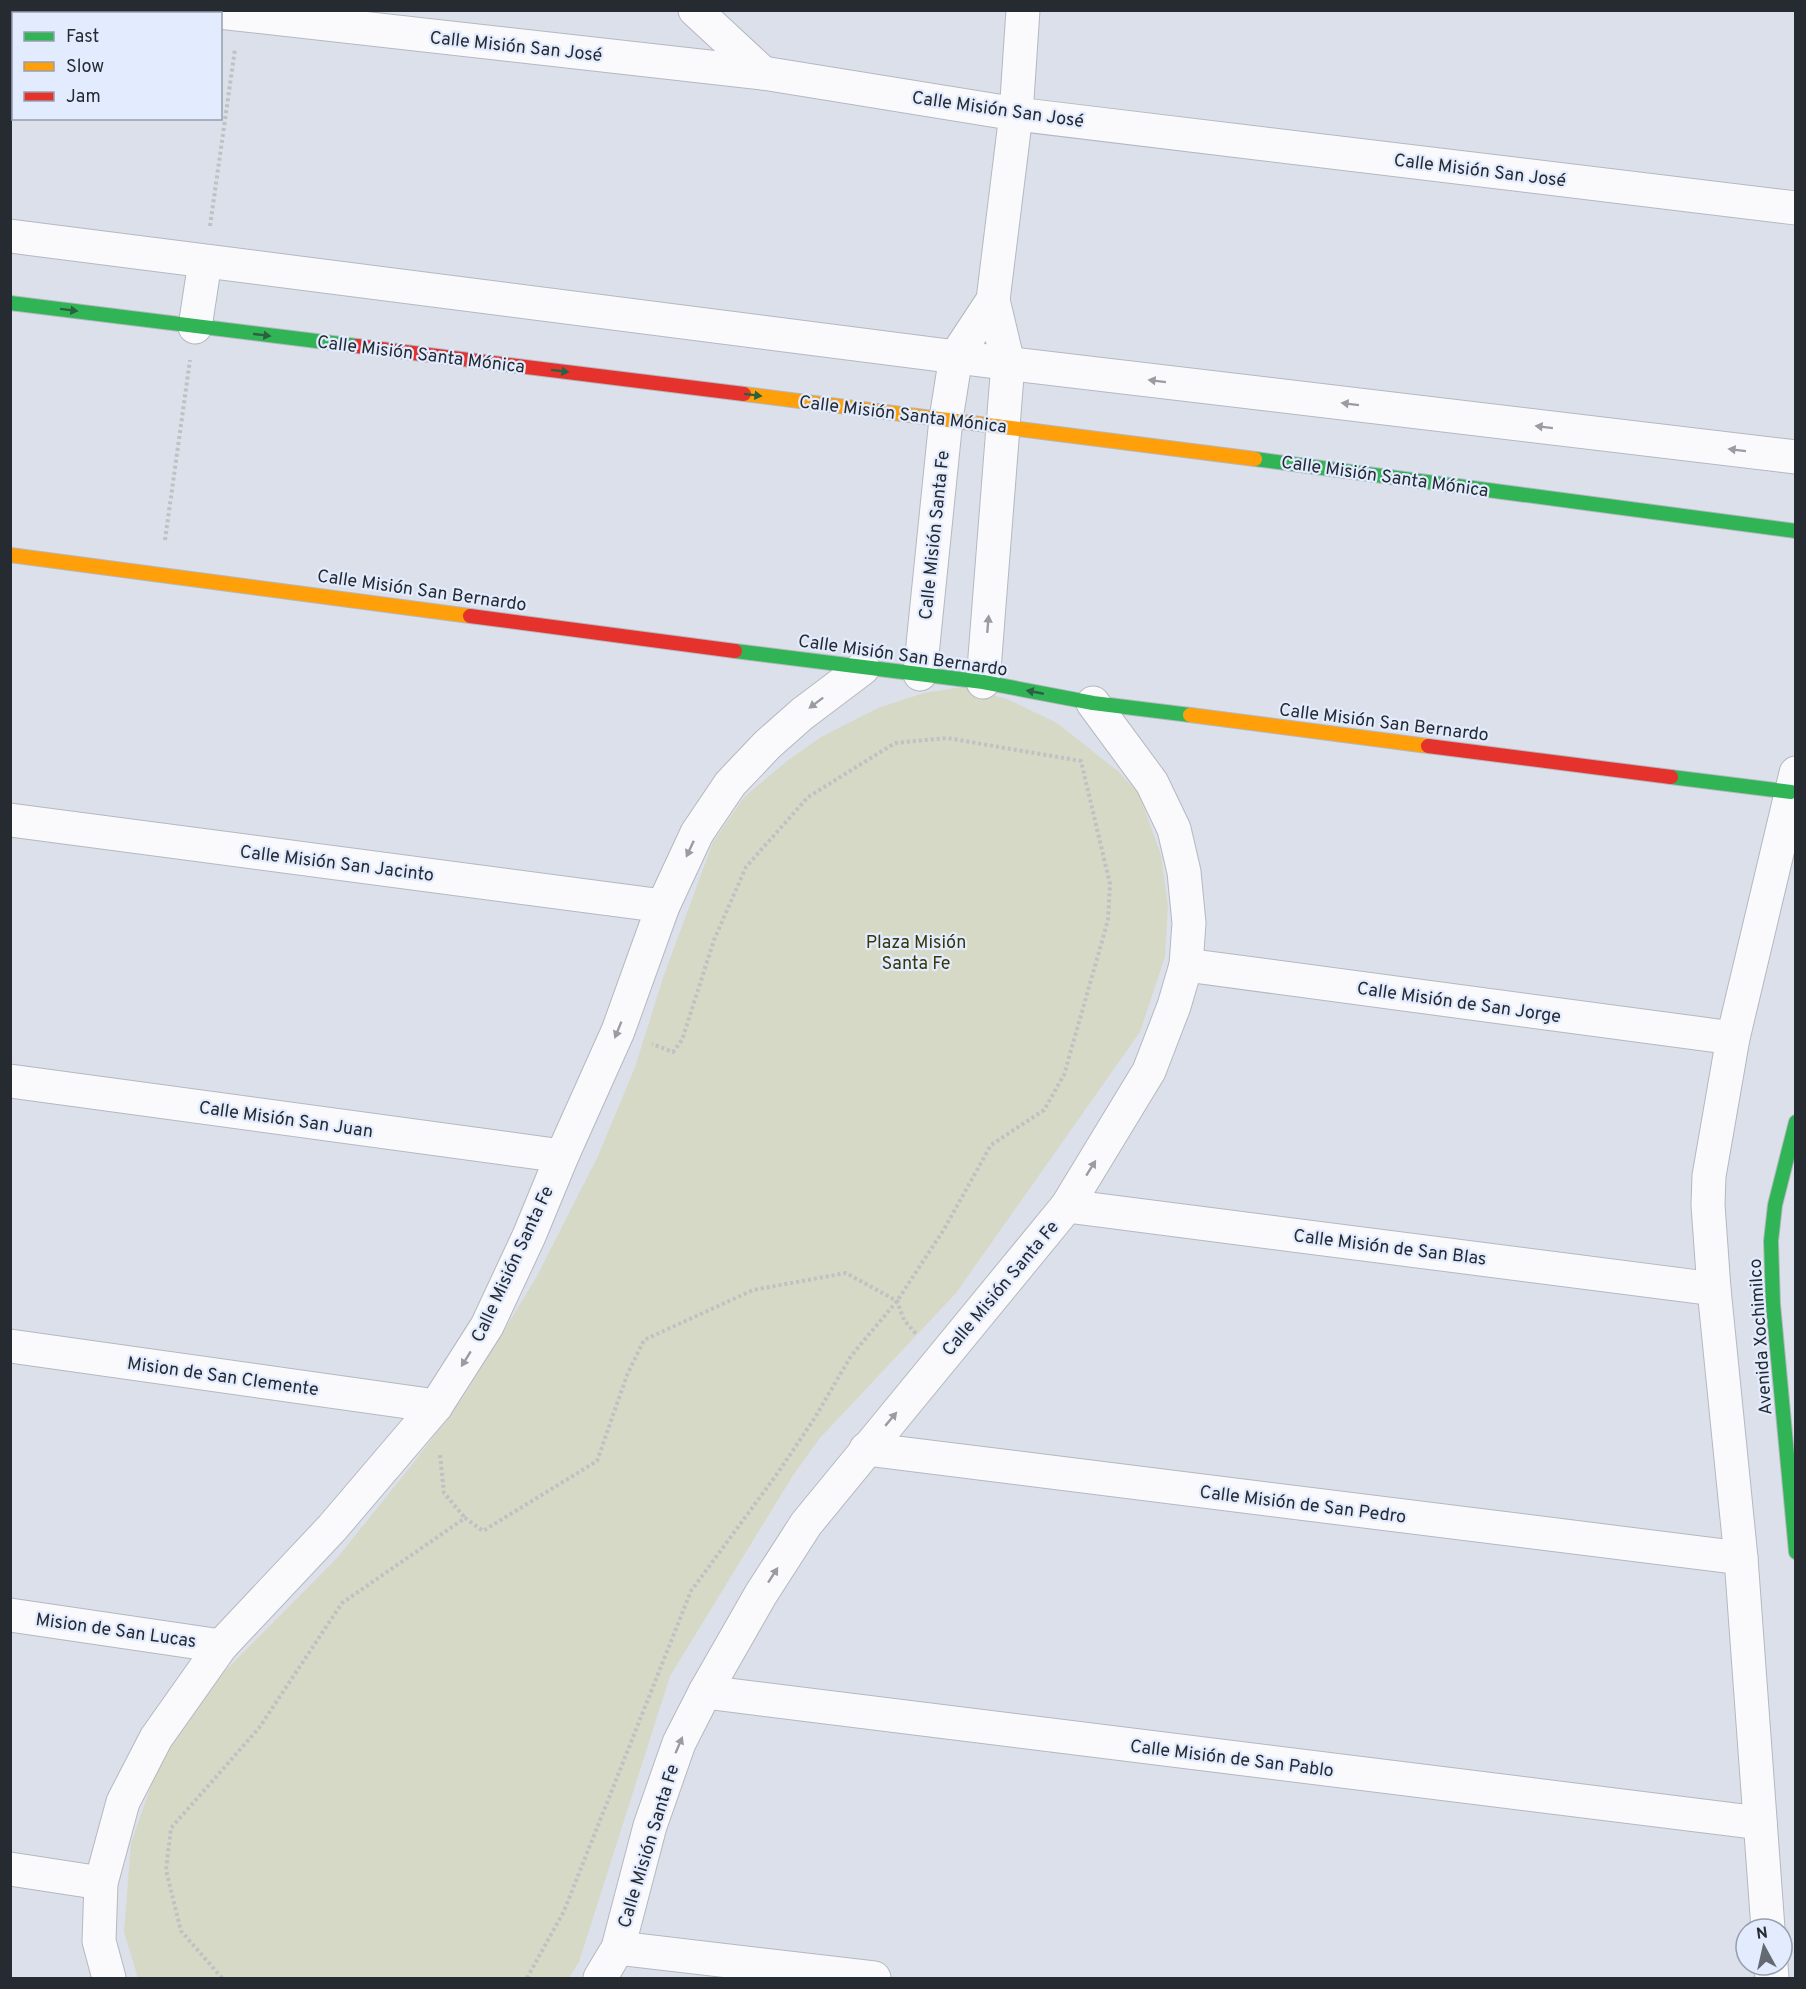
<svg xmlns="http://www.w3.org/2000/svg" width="1806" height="1989" font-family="Overpass,sans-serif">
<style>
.green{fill:#d7d9c7}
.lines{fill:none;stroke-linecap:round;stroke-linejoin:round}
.street-casing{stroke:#b4b8c0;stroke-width:35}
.fast-casing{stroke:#b4b8c0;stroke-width:16}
.slow-casing{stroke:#b4b8c0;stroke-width:16}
.jam-casing{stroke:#b4b8c0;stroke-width:16}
.path{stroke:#bfc1c3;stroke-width:4;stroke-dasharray:3 3;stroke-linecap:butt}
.street{stroke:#fafafc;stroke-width:33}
.fast{stroke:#30b455;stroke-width:14}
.slow{stroke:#ff9f0a;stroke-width:14}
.jam{stroke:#e5322d;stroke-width:14}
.oneway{fill:#2a613f}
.oneway2{fill:#9b9ca1}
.labels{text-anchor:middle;stroke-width:4.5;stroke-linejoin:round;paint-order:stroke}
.street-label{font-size:18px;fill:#262a31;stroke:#e2ecfe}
.park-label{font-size:18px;fill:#383709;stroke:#e2ecfe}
</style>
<rect width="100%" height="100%" fill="#dbe0ea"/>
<polygon class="green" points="962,687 1007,699 1057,723 1119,772 1139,794 1161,855 1168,906 1165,957 1140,1032 956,1293 819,1439 792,1477 670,1676 579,1962 569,1978 138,1978 124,1932 131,1843 160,1760 212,1684 337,1558 411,1466 462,1399 536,1278 598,1156 635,1067 664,975 713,842 744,797 787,761 821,737 878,708 924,693"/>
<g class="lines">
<g class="street-casing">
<g id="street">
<polyline points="201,10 763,73 1016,114 1796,208"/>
<polyline points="695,10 763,73"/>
<polyline points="10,236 980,360 1796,457"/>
<polyline points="195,327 205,262"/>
<polyline points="920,674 946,419 956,356 993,300"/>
<polyline points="983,682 1008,363 993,300 1016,114 1023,10"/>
<polyline points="10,820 663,906"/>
<polyline points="1186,965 1733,1038"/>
<polyline points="10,1081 562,1156"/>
<polyline points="1067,1206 1714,1289"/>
<polyline points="10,1346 436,1406"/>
<polyline points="866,1449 1741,1558"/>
<polyline points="10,1615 221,1646"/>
<polyline points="705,1692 1760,1823"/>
<polyline points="10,1869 101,1883"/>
<polyline points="1768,1929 1741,1558 1714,1289 1708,1205 1709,1176 1733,1038 1796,773"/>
<polyline points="618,1948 874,1978"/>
<polyline points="1771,1965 1772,1978"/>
<polyline points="109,1978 99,1941 101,1883 123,1802 156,1738 221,1646 332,1528 436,1406 487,1326 529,1236 562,1156 618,1031 663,906 697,833 730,784 767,745 802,714 863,668"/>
<polyline points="600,1978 618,1948 650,1826 679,1743 705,1692 761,1594 806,1524 1067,1206 1149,1071 1174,1006 1186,965 1189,923 1184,872 1174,829 1152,783 1093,703"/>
</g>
</g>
<g class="fast-casing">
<g id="fast">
<polyline points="10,303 357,346"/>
<polyline points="1255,459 1796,531"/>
<polyline points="735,651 983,682 1093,703 1190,715"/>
<polyline points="1671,777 1791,792"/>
<polyline points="1796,1122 1775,1205 1771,1241 1773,1304 1796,1552"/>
</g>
</g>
<g class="slow-casing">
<g id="slow">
<polyline points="744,394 1255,459"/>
<polyline points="10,555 470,616"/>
<polyline points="1190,715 1428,746"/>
</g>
</g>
<g class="jam-casing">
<g id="jam">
<polyline points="357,346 744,394"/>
<polyline points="470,616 735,651"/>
<polyline points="1428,746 1671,777"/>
</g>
</g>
<g class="path">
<polyline points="210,226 235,49"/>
<polyline points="165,540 190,360"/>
<polyline points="440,1455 444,1493 465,1518"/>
<polyline points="222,1978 181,1931 166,1870 171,1828 259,1728 342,1603 465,1518 483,1531 597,1461 627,1375 644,1340 753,1290 846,1273 897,1301 904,1320 917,1335"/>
<polyline points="527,1978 564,1911 691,1591 777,1474 814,1419 851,1356 897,1301 943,1231 991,1145 1044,1110 1064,1075 1108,920 1110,884 1081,761 947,738 895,743 808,797 746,867 714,940 682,1040 673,1052 652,1044"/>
</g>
<use href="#street" class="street"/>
<use href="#fast" class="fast"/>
<use href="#slow" class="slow"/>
<use href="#jam" class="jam"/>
</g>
<defs><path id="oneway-solid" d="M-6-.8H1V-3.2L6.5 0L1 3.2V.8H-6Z" transform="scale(1.5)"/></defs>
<g class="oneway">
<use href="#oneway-solid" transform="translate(69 310) rotate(7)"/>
<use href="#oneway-solid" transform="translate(262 335) rotate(7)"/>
<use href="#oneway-solid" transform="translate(560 371) rotate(7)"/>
<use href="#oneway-solid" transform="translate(753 395) rotate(7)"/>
<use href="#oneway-solid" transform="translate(1035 692) rotate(-169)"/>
</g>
<g class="oneway2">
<use href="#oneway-solid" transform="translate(1157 381) rotate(-173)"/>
<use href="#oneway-solid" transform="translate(1350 404) rotate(-173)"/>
<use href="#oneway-solid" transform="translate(1544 427) rotate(-173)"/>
<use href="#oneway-solid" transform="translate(1737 450) rotate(-173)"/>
<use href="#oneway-solid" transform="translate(988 624) rotate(-85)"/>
<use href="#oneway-solid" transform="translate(816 703) rotate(143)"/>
<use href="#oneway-solid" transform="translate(690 849) rotate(115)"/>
<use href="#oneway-solid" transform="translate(618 1030) rotate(112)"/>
<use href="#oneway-solid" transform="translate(1091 1168) rotate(-58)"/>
<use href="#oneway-solid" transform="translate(466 1359) rotate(122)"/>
<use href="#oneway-solid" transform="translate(891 1419) rotate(-50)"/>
<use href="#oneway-solid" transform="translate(773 1575) rotate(-57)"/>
<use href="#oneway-solid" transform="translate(679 1745) rotate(-67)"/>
</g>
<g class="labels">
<g class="street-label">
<text transform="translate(516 46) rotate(6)" y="6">Calle Misión San José</text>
<text transform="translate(998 109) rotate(8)" y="6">Calle Misión San José</text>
<text transform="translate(1480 170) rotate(7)" y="6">Calle Misión San José</text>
<text transform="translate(421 354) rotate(7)" y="6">Calle Misión Santa Mónica</text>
<text transform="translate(903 414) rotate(7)" y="6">Calle Misión Santa Mónica</text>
<text transform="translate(1385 476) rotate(8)" y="6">Calle Misión Santa Mónica</text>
<text transform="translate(934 535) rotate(-84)" y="6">Calle Misión Santa Fe</text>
<text transform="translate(422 590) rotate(8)" y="6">Calle Misión San Bernardo</text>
<text transform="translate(903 655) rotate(8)" y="6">Calle Misión San Bernardo</text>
<text transform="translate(1384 722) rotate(7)" y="6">Calle Misión San Bernardo</text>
<text transform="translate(337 863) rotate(7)" y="6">Calle Misión San Jacinto</text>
<text transform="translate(1459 1002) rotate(8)" y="6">Calle Misión de San Jorge</text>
<text transform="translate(286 1119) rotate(8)" y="6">Calle Misión San Juan</text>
<text transform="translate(1390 1247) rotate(7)" y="6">Calle Misión de San Blas</text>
<text transform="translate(512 1264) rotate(-65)" y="6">Calle Misión Santa Fe</text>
<text transform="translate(1000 1288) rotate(-50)" y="6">Calle Misión Santa Fe</text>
<text transform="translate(1760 1337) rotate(-94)" y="6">Avenida Xochimilco</text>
<text transform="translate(223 1376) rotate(8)" y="6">Mision de San Clemente</text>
<text transform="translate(1303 1504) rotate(7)" y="6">Calle Misión de San Pedro</text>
<text transform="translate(116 1630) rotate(8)" y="6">Mision de San Lucas</text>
<text transform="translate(1232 1758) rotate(7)" y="6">Calle Misión de San Pablo</text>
<text transform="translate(648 1846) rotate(-73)" y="6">Calle Misión Santa Fe</text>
</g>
<g class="park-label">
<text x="916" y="948">Plaza Misión<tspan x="916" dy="21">Santa Fe</tspan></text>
</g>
</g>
<rect width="1806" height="1989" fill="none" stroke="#262a31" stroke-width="24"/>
<rect x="12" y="12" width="210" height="108" fill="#e2ecfe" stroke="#979eac" stroke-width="1.5"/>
<rect x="24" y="32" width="30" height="9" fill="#30b455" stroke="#979eac" stroke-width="1.5"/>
<text x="66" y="42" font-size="18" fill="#262a31">Fast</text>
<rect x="24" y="62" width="30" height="9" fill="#ff9f0a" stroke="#979eac" stroke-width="1.5"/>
<text x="66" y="72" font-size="18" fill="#262a31">Slow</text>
<rect x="24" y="92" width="30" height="9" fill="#e5322d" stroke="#979eac" stroke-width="1.5"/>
<text x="66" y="102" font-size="18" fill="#262a31">Jam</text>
<g transform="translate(1764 1947) rotate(352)"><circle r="28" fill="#e2ecfe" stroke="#979eac" stroke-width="1.5"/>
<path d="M0-4.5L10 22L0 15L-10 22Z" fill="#656a72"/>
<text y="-9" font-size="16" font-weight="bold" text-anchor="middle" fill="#262a31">N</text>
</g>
</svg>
